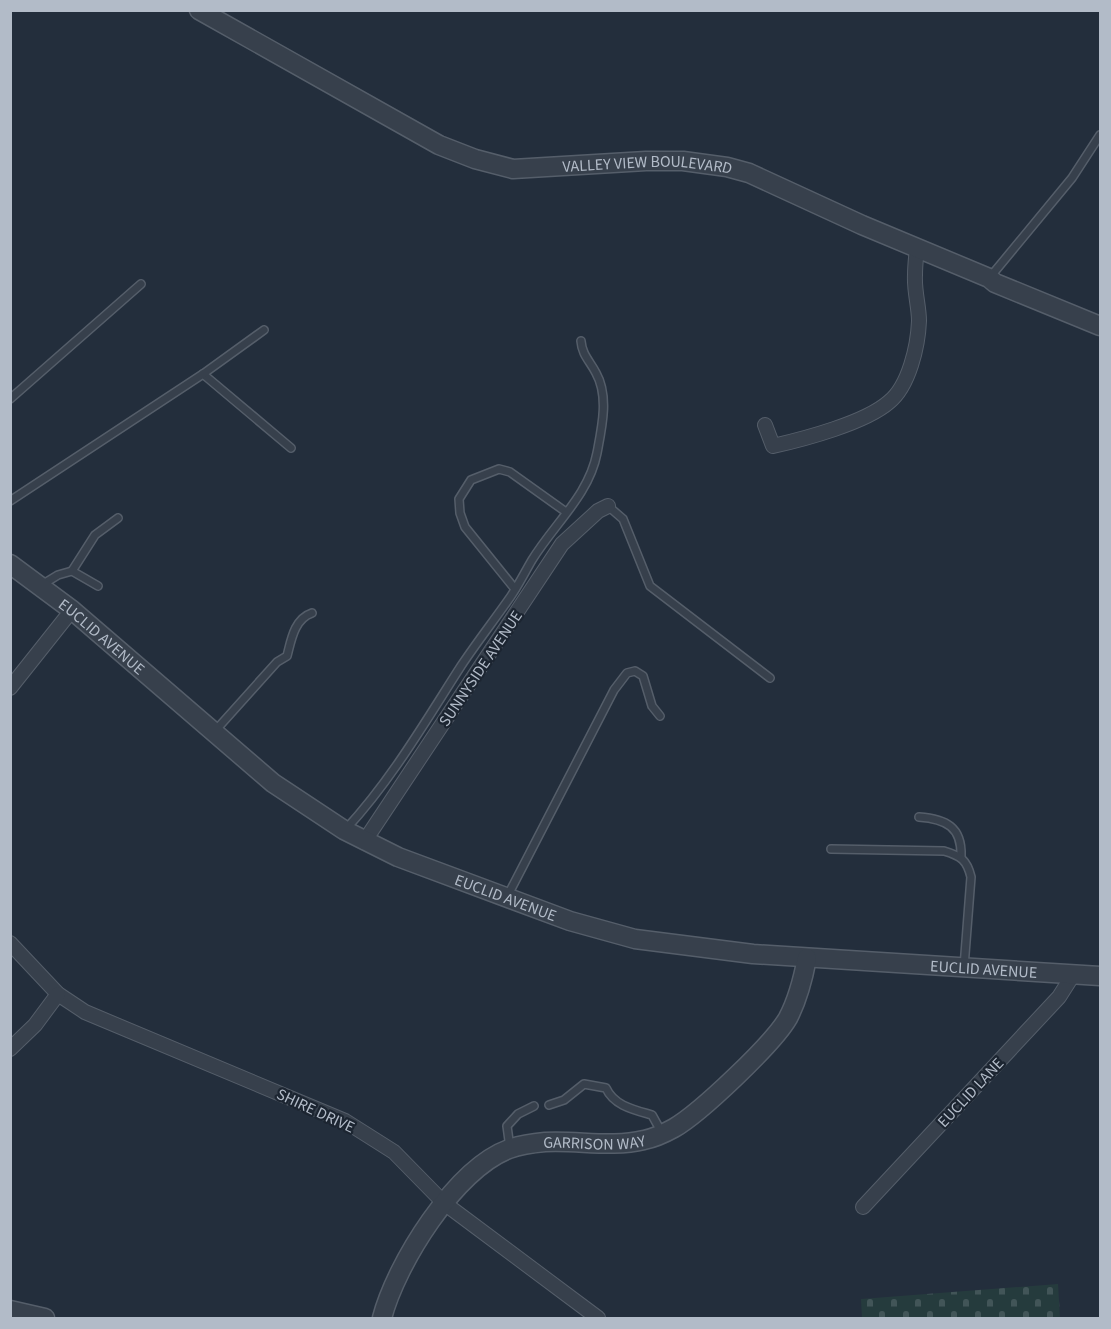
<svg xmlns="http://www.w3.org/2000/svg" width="1111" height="1329" font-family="'Source Sans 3',sans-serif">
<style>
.cemetery{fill:url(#cemetery-stones)}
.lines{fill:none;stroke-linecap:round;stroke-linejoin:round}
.service-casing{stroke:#555e6a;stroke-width:10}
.minor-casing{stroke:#555e6a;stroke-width:16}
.tertiary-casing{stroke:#555e6a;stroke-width:21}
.service{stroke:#37404c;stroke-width:7}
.minor{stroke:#37404c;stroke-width:14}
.tertiary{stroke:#37404c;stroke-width:18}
.labels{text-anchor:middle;stroke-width:4.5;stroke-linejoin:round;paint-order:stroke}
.street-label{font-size:16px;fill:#b2bbc8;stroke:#1c2531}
</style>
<defs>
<pattern id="cemetery-stones" width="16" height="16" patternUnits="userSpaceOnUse" patternTransform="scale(1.5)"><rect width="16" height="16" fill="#253b3d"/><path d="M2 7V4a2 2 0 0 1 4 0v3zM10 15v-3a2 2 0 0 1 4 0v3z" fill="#425558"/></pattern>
</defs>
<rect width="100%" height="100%" fill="#232e3c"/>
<polygon class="cemetery" points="1058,1284 1060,1318 862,1318 861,1299"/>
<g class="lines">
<g class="service-casing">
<g id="service">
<polyline points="991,276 1072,178 1100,135"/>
<polyline points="203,374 291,448"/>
<polyline points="10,399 141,284"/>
<polyline points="10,501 203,374 264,330"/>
<polyline points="608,506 623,519 650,586 770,678"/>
<polyline points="72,571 95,535 118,518"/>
<polyline points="40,586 58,575 72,571 98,586"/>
<polyline points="515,589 465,527 460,513 459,499 471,480 499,469 510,472 566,512"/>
<path d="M215,731l62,-69 10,-6c4,-15 7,-37 25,-43"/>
<path d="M919,817c27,2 43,10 42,39"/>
<path d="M346,829c46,-50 79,-107 115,-163 16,-24 34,-47 50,-70 8,-12 14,-24 21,-36 22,-36 57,-65 65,-107 5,-26 12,-57 -1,-80 -6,-12 -14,-18 -15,-32"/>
<path d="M831,849l113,2c17,5 23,9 27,26l-7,90"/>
<polyline points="507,897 614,690 627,673 635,671 643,676 652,706 660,716"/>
<path d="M549,1105l15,-5 20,-16 22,4c8,18 29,22 46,27l10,18"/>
<polyline points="510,1148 507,1126 518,1114 534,1106"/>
</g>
</g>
<g class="minor-casing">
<g id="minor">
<path d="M765,425l8,21c31,-7 92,-23 116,-44 20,-16 29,-56 30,-81 0,-15 -5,-30 -4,-46 0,-9 1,-18 2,-27"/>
<polyline points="10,688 72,610"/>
<polyline points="364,842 562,544 598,511 608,506"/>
<polyline points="10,943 58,994 85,1012 345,1121 394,1152 444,1203 598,1318"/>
<polyline points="10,1049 35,1025 58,994"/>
<polyline points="863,1207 1059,997 1073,975"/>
</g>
</g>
<g class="tertiary-casing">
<g id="tertiary">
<path id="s1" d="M199,10l240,135 36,14 38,10 133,-8h37l44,6 22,6 113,52 127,53 6,5 105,43"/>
<path id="s2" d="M10,564l62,46 201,173 71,47 54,27 172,64 65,18 118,15 347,22"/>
<polyline points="10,1310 45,1318"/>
<path id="s3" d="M382,1318c14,-54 73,-149 127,-169 11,-4 25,-6 36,-7 33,-2 67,6 99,-2 10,-2 21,-7 30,-12 26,-15 99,-84 114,-110 10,-19 15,-39 19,-60"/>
</g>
</g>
<use href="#service" class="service"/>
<use href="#minor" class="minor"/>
<use href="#tertiary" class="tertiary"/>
</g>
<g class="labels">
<g class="street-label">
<text dy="6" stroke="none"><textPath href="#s1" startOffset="488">VALLEY VIEW BOULEVARD</textPath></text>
<text dy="6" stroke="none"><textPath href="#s2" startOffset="117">EUCLID AVENUE</textPath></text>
<text transform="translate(480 668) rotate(-56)" y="6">SUNNYSIDE AVENUE</text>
<text dy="6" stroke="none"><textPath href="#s2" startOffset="603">EUCLID AVENUE</textPath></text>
<text dy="6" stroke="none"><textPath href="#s2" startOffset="1089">EUCLID AVENUE</textPath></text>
<text transform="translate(970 1092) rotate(-47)" y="6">EUCLID LANE</text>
<text transform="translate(316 1110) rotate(25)" y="6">SHIRE DRIVE</text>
<text dy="6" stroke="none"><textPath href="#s3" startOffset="303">GARRISON WAY</textPath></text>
</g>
</g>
<rect width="1111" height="1329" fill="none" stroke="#b2bbc8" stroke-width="24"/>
</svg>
